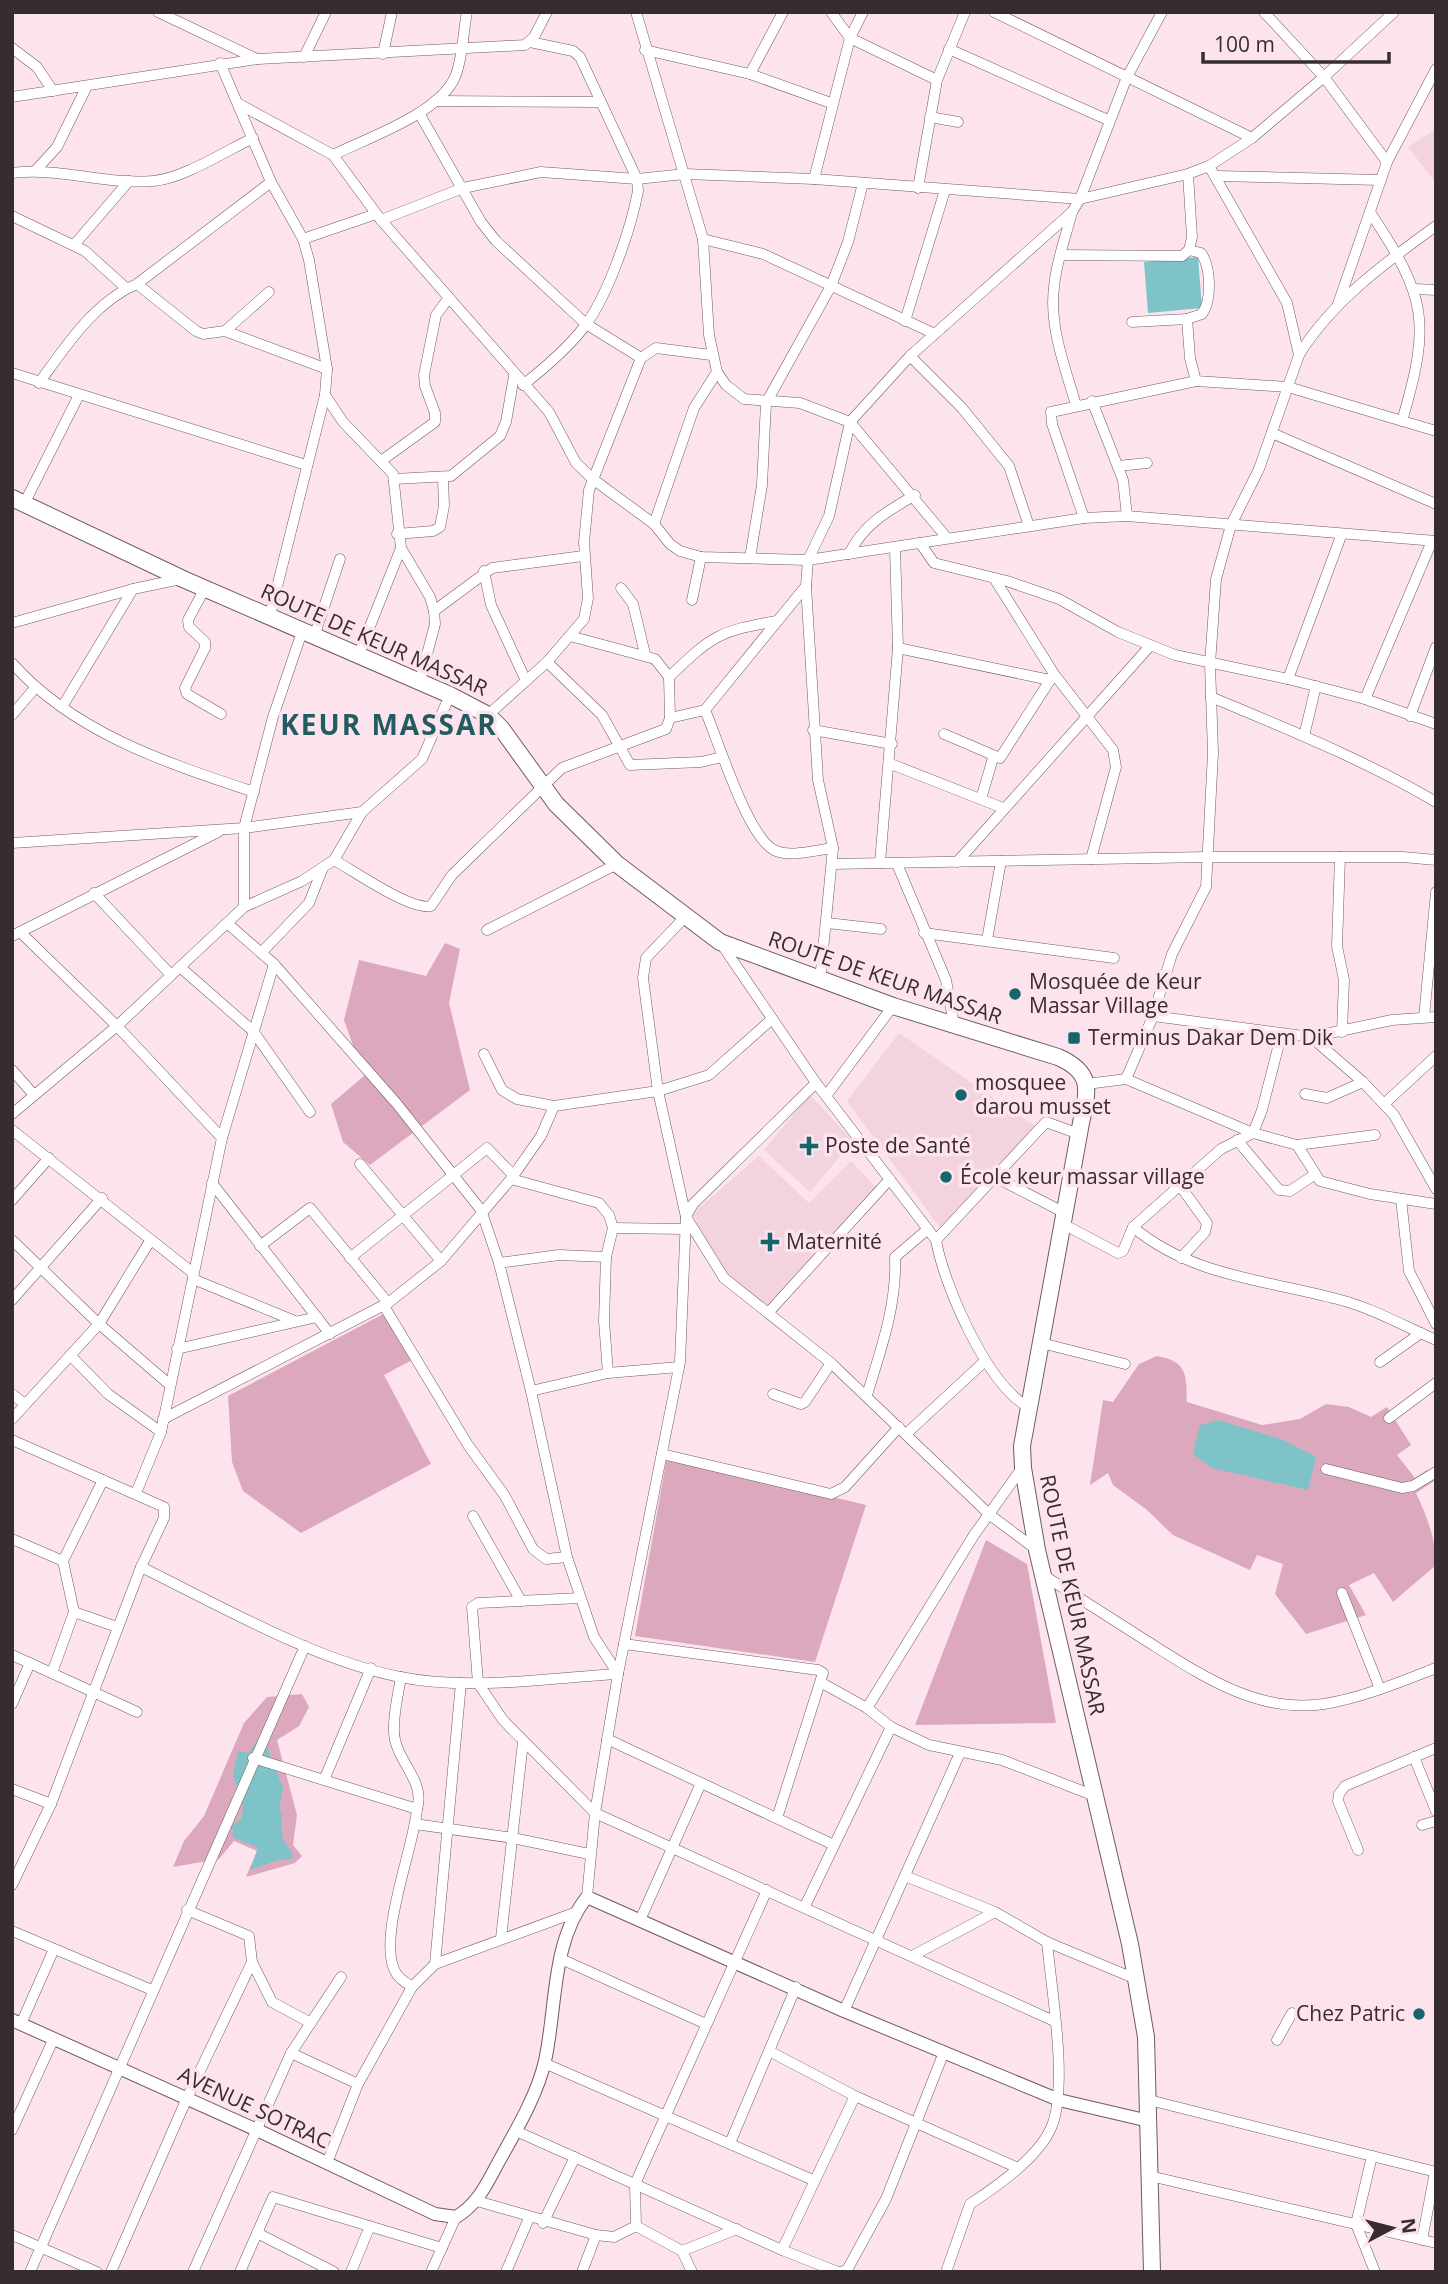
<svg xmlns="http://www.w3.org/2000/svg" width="1448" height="2284" font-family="'Open Sans',sans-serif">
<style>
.built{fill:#f3d3e0}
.green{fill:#dca8bd}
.water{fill:#7ec3c8}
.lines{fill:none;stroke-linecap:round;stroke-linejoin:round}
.minor-casing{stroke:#705b63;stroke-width:11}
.tertiary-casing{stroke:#705b63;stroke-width:14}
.primary-casing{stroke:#705b63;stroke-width:18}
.minor{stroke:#fff;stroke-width:10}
.tertiary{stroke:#fff;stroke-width:12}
.primary{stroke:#fff;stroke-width:16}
.poi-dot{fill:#16656a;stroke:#fce3ed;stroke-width:2.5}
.labels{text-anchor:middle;stroke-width:7;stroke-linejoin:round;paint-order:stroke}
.street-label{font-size:21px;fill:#372d31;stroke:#fce3ed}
.poi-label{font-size:21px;fill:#372d31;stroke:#fce3ed;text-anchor:start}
.district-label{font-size:28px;font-weight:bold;letter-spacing:2px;fill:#225c60;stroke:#fce3ed}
</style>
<rect width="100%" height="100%" fill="#fce3ed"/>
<g class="built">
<polygon points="1436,129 1436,183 1408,147"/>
<polygon points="899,1033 1035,1126 941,1229 847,1101"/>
<polygon points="810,1095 853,1141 810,1192 764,1150"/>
<polygon points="759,1156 809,1203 851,1161 878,1189 768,1317 724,1271 692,1214"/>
</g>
<g class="green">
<polygon points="445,943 460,949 449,1003 470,1090 370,1165 343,1142 331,1104 364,1076 344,1020 359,960 426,976"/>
<polygon points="387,1312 412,1360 384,1375 431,1464 301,1533 243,1491 232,1462 228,1396"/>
<path d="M1157,1356c31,6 29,18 30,46l75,23 38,-6 26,-15 23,3 22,10 16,-10 24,38 -14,10 18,23 12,-8 7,11 -18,12c11,24 20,46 20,72l-43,37 -19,-29 -25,12 17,30 -60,19 -31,-40 8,-30 -26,-9 -7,15 -77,-35 -26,-25 -34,-25 -5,-12 -18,12 13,-85 10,2 26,-38z"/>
<polygon points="667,1457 866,1505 815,1662 635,1636"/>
<polygon points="986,1540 1027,1564 1056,1723 915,1725"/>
<polygon points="302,1694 309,1707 299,1726 277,1740 297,1815 293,1845 302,1856 295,1863 246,1877 257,1851 234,1841 219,1859 173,1867 184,1841 204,1816 244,1723 267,1697"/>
</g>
<g class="water">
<polygon points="1198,257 1202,308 1148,313 1144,262"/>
<polygon points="1218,1420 1281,1439 1316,1457 1308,1490 1212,1468 1193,1454 1200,1425"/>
<path d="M257,1741l8,1 18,46 -4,22 3,1c-1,14 -3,31 10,40v8l-14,1 -28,10 8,-22 -25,-11 -1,-11 10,-8 1,-12 -10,-32 5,-23 11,2z"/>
</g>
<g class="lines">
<g class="minor-casing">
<g id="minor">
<polyline points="158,12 257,59"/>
<polyline points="636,12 703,239 709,335 717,372 726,385 744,399 800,403 850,422 947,538"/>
<polyline points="831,12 850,38 937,80"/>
<polyline points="994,12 1252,138"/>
<polyline points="1264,12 1324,77 1387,162"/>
<polyline points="12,48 37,67 53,91"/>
<polyline points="949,49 1108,120"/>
<polyline points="645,50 750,74 831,103"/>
<polyline points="383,54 392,12"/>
<polyline points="304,57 326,12"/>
<polyline points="220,63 271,182 303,239 309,260 327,369 325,395 270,615"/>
<polyline points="750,74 783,12"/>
<polyline points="12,97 258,59 525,45 534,37 547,12"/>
<polyline points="435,101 600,102"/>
<polyline points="239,104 333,155 381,220 549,412 576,463 594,480 654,524 670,544 680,551 701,557 808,560 1084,518 1127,516 1436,541"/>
<polyline points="419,113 481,222 496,241 586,324 641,358"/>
<polyline points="930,117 958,122"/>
<path d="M333,155c34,-17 106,-41 122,-78 8,-19 8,-45 12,-65"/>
<polyline points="1209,166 1287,303 1299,355"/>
<polyline points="36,170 57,147 87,86"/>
<path d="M12,173c48,-6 94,12 141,8 29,-2 73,-30 100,-43"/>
<polyline points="1216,176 1380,180"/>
<polyline points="814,179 850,38 863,12"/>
<polyline points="918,188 937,80 965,12"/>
<path d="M1072,212c-6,24 -16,50 -18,75 -5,40 11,80 22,118"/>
<path d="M1370,212c57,86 61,110 32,209"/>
<polyline points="12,216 85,251 126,288"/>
<polyline points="381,220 463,188 541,172 637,179 685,174 814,179 1080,199 1188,174 1209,166 1252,138 1324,77 1394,12"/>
<polyline points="303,239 376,214"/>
<polyline points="703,239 763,254 935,334"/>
<polyline points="74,245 129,181"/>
<path d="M1189,250l12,3c10,14 11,47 1,61l-15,5 3,39 6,23 92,6 148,44"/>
<polyline points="1061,255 1182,256 1189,250 1192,237 1188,174"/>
<polyline points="137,284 196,331 203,334 225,331"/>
<polyline points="1415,289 1436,290"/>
<polyline points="269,292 225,331 327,369"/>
<polyline points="1338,304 1387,162 1436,69"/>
<polyline points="905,321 945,190"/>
<polyline points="1132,322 1187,319"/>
<polyline points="910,356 962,408 1009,466 1029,526"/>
<polyline points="12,373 306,465"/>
<path d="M39,383c27,-37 55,-81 98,-99l134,-102"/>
<path d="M523,385c23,-18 44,-36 62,-59 23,-31 46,-97 53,-135l-1,-12 -57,-122 -7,-6 -43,-9"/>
<polyline points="325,395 343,422 393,474 401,548 430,597 434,611 435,624 420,681"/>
<polyline points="1092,401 1123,480 1127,516"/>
<polyline points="1272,433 1436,504"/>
<polyline points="381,461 435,422 435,413 425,386 424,375 436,315 448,299"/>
<polyline points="1118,466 1147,463"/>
<polyline points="394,479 451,476 500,436 506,422 514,376"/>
<polyline points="24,504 79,395"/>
<polyline points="1084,518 1052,424 1051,412 1196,381"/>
<polyline points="654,524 694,408 717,372"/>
<polyline points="397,534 433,531 440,527 444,506 443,478"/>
<polyline points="920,543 934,563 1007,581 1059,599 1118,632 1175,655 1288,679 1365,699 1436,724"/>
<path d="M849,554c15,-30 37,-42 66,-59"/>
<polyline points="750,558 762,485 766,403 831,286 848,242 863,183"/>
<polyline points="484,571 491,605 526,681"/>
<polyline points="994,578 1054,674 1113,750 1116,767 1091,859"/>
<polyline points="205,588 188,620 189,627 205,642 205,648 185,688 187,694 221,714"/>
<polyline points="621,588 633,604 645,654"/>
<polyline points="692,600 701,557"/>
<polyline points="434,611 492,568 583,556"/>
<polyline points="12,623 133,589 181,579"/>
<polyline points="315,634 340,559"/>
<polyline points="898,648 1050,680"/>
<polyline points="359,654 401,548"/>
<polyline points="547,662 602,715 630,765 701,762 722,757"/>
<path d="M12,663c62,70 155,100 242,129"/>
<path d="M669,677c43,-41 49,-46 108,-56"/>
<polyline points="1288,679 1341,536"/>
<path d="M1211,697c76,32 154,63 225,105"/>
<polyline points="1365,699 1432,541"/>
<polyline points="62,707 133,589"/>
<path d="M705,710c13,30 42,126 69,140 15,8 42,0 59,-2"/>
<polyline points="12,715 35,688"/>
<polyline points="488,715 547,662 584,619 588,598 584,542 589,490 641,358 656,348 711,355"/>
<polyline points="1410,716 1436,647"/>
<polyline points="670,718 705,710 806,586"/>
<polyline points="813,730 892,744"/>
<polyline points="944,734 1000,758 1054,674"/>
<polyline points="1304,736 1316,686"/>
<polyline points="891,764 1003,808"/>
<polyline points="981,799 993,758"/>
<polyline points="12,843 244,828 362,812 422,759 450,695"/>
<polyline points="1340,857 1337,946 1344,980 1342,1032"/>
<path d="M334,860c20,11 77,51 97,46l21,-31 110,-107 104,-39 4,-11 -1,-41 -14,-18 -85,-23"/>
<polyline points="957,862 1150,646"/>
<polyline points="880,863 898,648 895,548"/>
<polyline points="833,864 1208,857 1403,857 1436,860"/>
<polyline points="897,864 946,980 954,1025"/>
<polyline points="94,893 171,975"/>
<polyline points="244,907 244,828 273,717 303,629"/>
<polyline points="227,923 274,964 397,1104 481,1210 499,1263 531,1391 567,1557 594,1637 618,1674"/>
<polyline points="827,923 881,929"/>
<polyline points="487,930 617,864"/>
<polyline points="20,932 117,1026 222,1138"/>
<polyline points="924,933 1114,958"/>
<polyline points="12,936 218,832"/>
<polyline points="987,940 1001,861"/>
<polyline points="720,942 816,1083 936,1240 1046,1122 1079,1134"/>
<polyline points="261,953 309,903 322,870"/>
<polyline points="180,967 253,1031 310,1112"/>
<polyline points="820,981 833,848 818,780 806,586 808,560 829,516 850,422 910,356 1072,212 1080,199 1127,77 1162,12"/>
<polyline points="1153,1016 1311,1037 1363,1082 1394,1115 1436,1189"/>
<polyline points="1424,1017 1436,892"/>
<polyline points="1311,1037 1392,1020 1436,1017"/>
<polyline points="484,1054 502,1090 517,1099 554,1106 658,1091 709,1075 772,1019"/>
<polyline points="12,1070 34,1095"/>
<path d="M1126,1079l27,-63 19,-62 34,-67 7,-134 -3,-89 6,-85 15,-54 28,-56 40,-114c32,-53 87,-93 137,-129"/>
<polyline points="1087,1084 1126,1079 1253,1133 1297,1145 1375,1135"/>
<polyline points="1305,1094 1327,1098 1363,1082"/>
<polyline points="826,1096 893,1006"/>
<polyline points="1384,1104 1436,1056"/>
<polyline points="12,1114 117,1026 244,907 302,881 334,860 362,812"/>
<polyline points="12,1130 193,1273"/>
<polyline points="1237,1140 1279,1190 1290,1191 1314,1175"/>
<polyline points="1297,1145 1320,1181 1370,1194 1436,1204"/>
<polyline points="360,1164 441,1261"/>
<polyline points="995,1177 1065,1213"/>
<polyline points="511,1179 599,1203 609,1215 613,1228"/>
<polyline points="212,1183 330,1334"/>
<polyline points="1401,1199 1409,1271 1436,1324"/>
<polyline points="12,1200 49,1158"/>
<polyline points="686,1216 693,1204 816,1083"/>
<polyline points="686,1217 724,1278 831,1363 990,1515 1037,1550"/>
<polyline points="1063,1224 1118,1253 1123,1251 1133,1227 1221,1149 1253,1133 1262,1110 1281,1036"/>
<path d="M1133,1227c58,49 133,53 204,72 33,8 67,27 99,41"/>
<polyline points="12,1240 99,1324 170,1385"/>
<path d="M936,1240c8,46 51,144 92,167"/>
<polyline points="260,1246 310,1208 388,1303"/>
<polyline points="606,1257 613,1228 685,1229"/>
<polyline points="350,1258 487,1148 513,1175"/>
<polyline points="1181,1258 1205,1232 1207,1223 1181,1187"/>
<polyline points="499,1263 559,1255 606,1257 604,1321 608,1373 531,1391"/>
<polyline points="193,1279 295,1321"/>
<polyline points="12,1300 102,1198"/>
<polyline points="384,1306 468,1445 505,1496 533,1549 546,1559 567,1557"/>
<polyline points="768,1313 890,1179"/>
<polyline points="1041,1343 1125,1364"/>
<polyline points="177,1349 317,1317"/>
<polyline points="70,1355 108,1394 161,1432"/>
<polyline points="1380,1362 1421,1333"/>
<polyline points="608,1373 679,1367"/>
<polyline points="12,1394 25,1404"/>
<polyline points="773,1394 801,1404 805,1402 831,1363"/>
<path d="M867,1395c14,-46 30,-90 28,-138l33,-28"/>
<polyline points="1389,1418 1436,1383"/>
<polyline points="12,1419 99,1324 150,1241"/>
<polyline points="163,1419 388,1303 441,1261 511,1179 541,1136 554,1106"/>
<polyline points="906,1434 985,1361"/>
<polyline points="12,1440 164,1507 164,1518 141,1567 51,1804 12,1885"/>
<polyline points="662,1454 831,1494 845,1487 899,1427"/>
<polyline points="1326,1469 1402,1488 1413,1486 1436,1472"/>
<polyline points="136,1493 161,1432 222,1138 274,964"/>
<polyline points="473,1516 521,1601"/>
<polyline points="12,1539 63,1561"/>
<path d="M141,1567c80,39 173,93 259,110 71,14 147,1 218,-3"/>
<path d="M1043,1575c33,21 66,42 99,63 56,35 113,76 182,66 38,-6 76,-22 112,-36"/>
<polyline points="1342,1593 1380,1689"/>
<polyline points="580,1598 478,1603 472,1607 478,1683 503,1720 595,1813 1054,2021"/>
<polyline points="74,1612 63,1561 103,1480"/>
<polyline points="624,1644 818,1670 823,1673 777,1818"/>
<polyline points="12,1655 137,1712"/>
<polyline points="52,1673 74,1612 117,1627"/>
<path d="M401,1677c-3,18 -8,37 -7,55 1,29 32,48 23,77"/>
<polyline points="822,1683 867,1708 891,1727 929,1745 1002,1760 1095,1796"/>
<polyline points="12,1704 30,1663"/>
<polyline points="867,1708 974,1535 1022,1468"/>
<polyline points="607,1739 834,1845"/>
<polyline points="1414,1757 1436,1811"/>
<path d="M253,1758l164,51c-3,39 -41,131 -21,164 3,6 11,10 16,14"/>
<polyline points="324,1780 371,1668"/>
<polyline points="12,1789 51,1804"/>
<polyline points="415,1824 513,1838 589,1854"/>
<polyline points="1422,1825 1436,1821"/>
<polyline points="1358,1850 1338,1801 1339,1794 1345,1786 1436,1748"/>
<polyline points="905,1876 995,1912 1047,1942 1136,1979"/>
<polyline points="587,1897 595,1813 618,1674 680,1362 686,1217 658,1091 643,978 646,958 685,917"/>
<polyline points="805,1906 891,1727"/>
<polyline points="641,1918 701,1783"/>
<polyline points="12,1931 152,1990"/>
<polyline points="501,1938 523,1742"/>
<polyline points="912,1956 995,1912"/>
<polyline points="561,1959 706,2024"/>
<polyline points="252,1962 272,2002 311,2023"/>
<polyline points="435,1964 461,1683"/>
<polyline points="844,2011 960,1753"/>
<polyline points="21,2024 54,1949"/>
<polyline points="1277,2040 1292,2013"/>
<polyline points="769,2051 855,2096 1018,2168"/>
<polyline points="291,2053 358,2084"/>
<polyline points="544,2063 813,2180"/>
<polyline points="1149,2100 1436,2172"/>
<polyline points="12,2130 54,2038"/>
<polyline points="516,2131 782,2250 838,2272"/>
<polyline points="730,2143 796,1987"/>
<polyline points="1372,2156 1356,2224 1375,2272"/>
<polyline points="327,2163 358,2084 412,1987 435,1964 574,1913"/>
<polyline points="1150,2176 1436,2243"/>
<polyline points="477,2201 596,2235 614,2237 636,2226"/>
<polyline points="543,2223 575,2157"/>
<polyline points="636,2226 635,2184 767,1890"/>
<polyline points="636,2226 682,2251 692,2272"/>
<polyline points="257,2233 334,2272"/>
<polyline points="12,2235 97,2272"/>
<polyline points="1422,2240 1435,2172"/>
<polyline points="782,2250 855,2096"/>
<polyline points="682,2251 737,2229"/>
<polyline points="30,2272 305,1646"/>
<polyline points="111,2272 187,2098 252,1962 249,1936 187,1910"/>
<polyline points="193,2272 291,2053 341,1977"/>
<polyline points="240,2272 273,2197 442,2248"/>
<polyline points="351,2272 370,2226"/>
<polyline points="431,2272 456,2217"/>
<polyline points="506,2272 529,2218"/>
<polyline points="582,2272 596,2235"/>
<polyline points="840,2272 847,2270 886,2199 944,2052"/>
<path d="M946,2272l24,-68c26,-17 68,-46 81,-76 18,-40 0,-141 -4,-186"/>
</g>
</g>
<g class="tertiary-casing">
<path id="tertiary" d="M12,2020l245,110 178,84 21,3c22,-13 30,-32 42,-54 17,-31 39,-67 47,-102 12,-55 6,-119 42,-164l257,114 215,89 90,21"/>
</g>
<g class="primary-casing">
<path id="primary" d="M12,498l171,81 267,116 38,20 13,13 55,76 61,60 103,78 173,64 165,51c41,18 27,39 21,77l-57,312 1,22 14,82 93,394 16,93 6,235"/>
</g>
<use href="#minor" class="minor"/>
<use href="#tertiary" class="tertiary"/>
<use href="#primary" class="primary"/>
</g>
<g class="poi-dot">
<circle cx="1015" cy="994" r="7"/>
<rect x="1067" y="1031" width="14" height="14" rx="3.5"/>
<circle cx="961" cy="1095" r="7"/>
<path d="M805.5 1135.5h7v7h7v7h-7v7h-7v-7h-7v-7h7z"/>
<circle cx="946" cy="1177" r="7"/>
<path d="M766.5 1231.5h7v7h7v7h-7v7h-7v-7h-7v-7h7z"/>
<circle cx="1419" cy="2014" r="7"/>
</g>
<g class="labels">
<g class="street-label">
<text transform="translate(374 640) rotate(24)" y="7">ROUTE DE KEUR MASSAR</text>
<text transform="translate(885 978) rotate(19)" y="7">ROUTE DE KEUR MASSAR</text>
<text transform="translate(1072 1595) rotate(78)" y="7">ROUTE DE KEUR MASSAR</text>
<text transform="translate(254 2108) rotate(25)" y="7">AVENUE SOTRAC</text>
</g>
<g class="poi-label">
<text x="1029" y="989">Mosquée de Keur<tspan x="1029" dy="24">Massar Village</tspan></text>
<text x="1088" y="1045">Terminus Dakar Dem Dik</text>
<text x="975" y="1090">mosquee<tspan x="975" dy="24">darou musset</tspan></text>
<text x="825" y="1153">Poste de Santé</text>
<text x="960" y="1184">École keur massar village</text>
<text x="786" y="1249">Maternité</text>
<text x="1405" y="2021" text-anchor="end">Chez Patric</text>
</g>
<g class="district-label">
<text x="389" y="735">KEUR MASSAR</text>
</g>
</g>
<rect width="1448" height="2284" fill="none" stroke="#372d31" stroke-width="28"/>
<g transform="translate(1392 2228) rotate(83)" stroke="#fce3ed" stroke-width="5" paint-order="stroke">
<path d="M0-5L12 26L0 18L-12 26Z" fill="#372d31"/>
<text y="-10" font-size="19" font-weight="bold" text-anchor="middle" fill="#372d31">N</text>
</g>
<path d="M1203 52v10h186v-10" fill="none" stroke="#372d31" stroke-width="3.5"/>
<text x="1214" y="52" font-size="21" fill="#372d31" stroke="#fce3ed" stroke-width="5" paint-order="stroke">100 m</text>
</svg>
